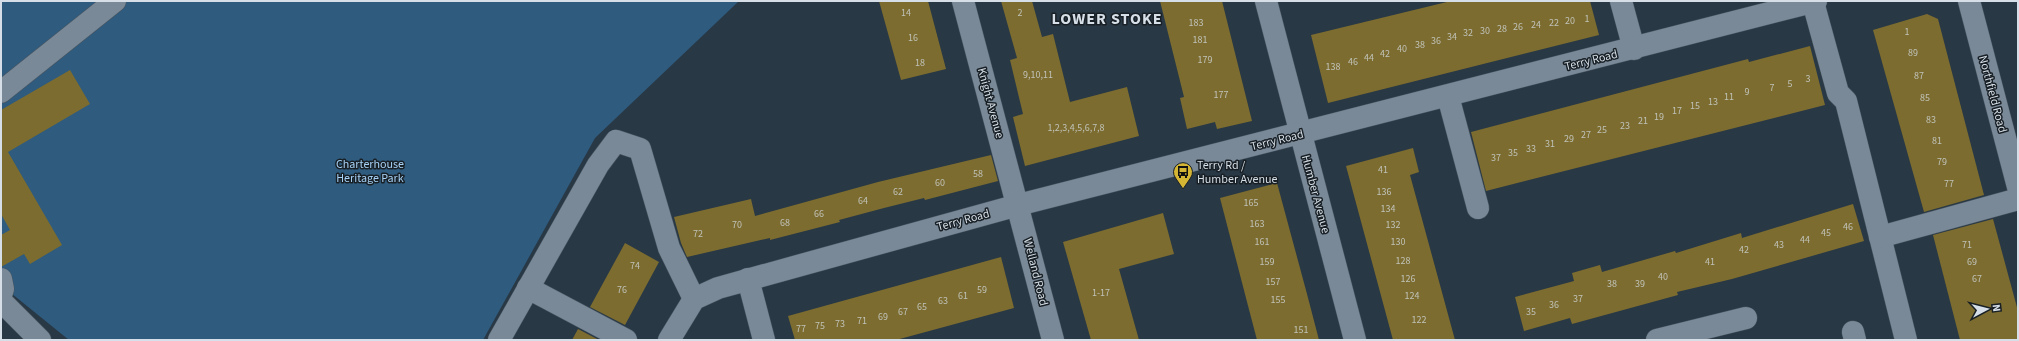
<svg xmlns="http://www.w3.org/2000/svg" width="2019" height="341" font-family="'Source Sans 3',sans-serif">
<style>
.green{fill:#2f5b7e}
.building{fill:#7c6c2f}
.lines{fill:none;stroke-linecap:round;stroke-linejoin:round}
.minor-casing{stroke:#485560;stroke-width:23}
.minor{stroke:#798998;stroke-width:22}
.labels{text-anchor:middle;stroke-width:3;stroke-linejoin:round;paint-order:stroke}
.number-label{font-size:10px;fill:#c0c2b9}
.street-label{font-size:12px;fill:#d6dfe7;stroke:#181f25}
.park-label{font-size:12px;fill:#a6d1f5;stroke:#181f25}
.poi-label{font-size:12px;fill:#d6dfe7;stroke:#181f25;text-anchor:start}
.district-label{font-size:16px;font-weight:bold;letter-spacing:1px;fill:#d6dfe7;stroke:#181f25}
</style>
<rect width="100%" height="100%" fill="#293845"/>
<polygon class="green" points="1,1 739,1 595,138 483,340 69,340 1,285"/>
<g class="building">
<polygon points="879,1 928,1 946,69 901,80"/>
<polygon points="1001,1 1032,1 1042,37 1053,34 1070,102 1127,87 1139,136 1025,166 1013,117 1023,114 1010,60 1017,58"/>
<polygon points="1160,1 1222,1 1252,121 1217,129 1215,122 1187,129 1180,98 1184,97"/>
<polygon points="1451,1 1590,1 1599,35 1328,103 1311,35"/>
<polygon points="1927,14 1938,19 1984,195 1924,212 1873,30"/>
<polygon points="1810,46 1825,105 1486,191 1471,132 1748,59 1749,62"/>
<polygon points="70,70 90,104 8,152 62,245 30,264 24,254 1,267 1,235 10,230 1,214 1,110"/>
<polygon points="1413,148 1419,172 1410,175 1455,340 1393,340 1346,166"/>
<polygon points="991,155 998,181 925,200 924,198 884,208 839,220 840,222 770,240 770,238 687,257 681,243 674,217 751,199 755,216 878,182"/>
<polygon points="1277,183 1307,294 1319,340 1257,340 1246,298 1220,198"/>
<polygon points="1853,204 1864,241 1732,279 1677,292 1678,295 1572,324 1570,318 1524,331 1515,297 1574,281 1572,273 1600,265 1602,272 1675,251 1676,253 1741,233 1742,238"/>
<polygon points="1163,213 1174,254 1119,269 1139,340 1091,340 1063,242"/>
<polygon points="1993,219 2018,311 2018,340 1960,340 1933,235"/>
<polygon points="625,243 659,262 625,325 590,307"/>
<polygon points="1001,257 1014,308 896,340 795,340 788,316"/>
<polygon points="578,329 599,340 572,340"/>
</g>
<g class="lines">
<g class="minor-casing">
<g id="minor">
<polyline points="963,1 1053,340"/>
<polyline points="1266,1 1355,340"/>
<polyline points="1621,1 1634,49"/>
<polyline points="1969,1 2018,187"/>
<polyline points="1813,2 1838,93 1846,101 1906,340"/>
<polyline points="1,92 115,1"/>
<polyline points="1448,96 1478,208"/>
<polyline points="1880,237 2018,199"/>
<polyline points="1,279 3,289 1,295"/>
<polyline points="748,279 764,340"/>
<polyline points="528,288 626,340"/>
<polyline points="1,301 40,340"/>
<polyline points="1853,332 1855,340"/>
<polyline points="499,340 598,165 616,141 640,149 669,248 694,299"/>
<polyline points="669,340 694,299 718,288 1018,205 1816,1"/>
<polyline points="1657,340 1746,318"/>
</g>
</g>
<use href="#minor" class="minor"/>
</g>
<defs>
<g id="bus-pin" transform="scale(1)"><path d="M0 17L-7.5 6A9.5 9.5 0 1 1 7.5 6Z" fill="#d5b534" stroke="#181f25"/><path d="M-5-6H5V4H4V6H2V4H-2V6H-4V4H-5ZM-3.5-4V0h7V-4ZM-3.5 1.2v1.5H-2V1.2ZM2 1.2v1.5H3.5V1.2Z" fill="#111"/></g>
</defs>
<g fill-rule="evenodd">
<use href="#bus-pin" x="1183" y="172"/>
</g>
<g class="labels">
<g class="number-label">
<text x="906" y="16">14</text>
<text x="1020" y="16">2</text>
<text x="1587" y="22">1</text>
<text x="1570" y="24">20</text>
<text x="1196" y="26">183</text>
<text x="1554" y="26">22</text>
<text x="1536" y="28">24</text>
<text x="1518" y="30">26</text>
<text x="1502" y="32">28</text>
<text x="1485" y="34">30</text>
<text x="1907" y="35">1</text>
<text x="1468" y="36">32</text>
<text x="1452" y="40">34</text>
<text x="913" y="41">16</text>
<text x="1200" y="43">181</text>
<text x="1436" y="44">36</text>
<text x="1420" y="48">38</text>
<text x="1402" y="52">40</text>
<text x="1913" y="56">89</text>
<text x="1385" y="57">42</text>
<text x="1369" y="61">44</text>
<text x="1205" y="63">179</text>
<text x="1353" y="65">46</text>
<text x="920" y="66">18</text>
<text x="1333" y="70">138</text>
<text x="1038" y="78">9,10,11</text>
<text x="1919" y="79">87</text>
<text x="1808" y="82">3</text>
<text x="1790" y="87">5</text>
<text x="1772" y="91">7</text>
<text x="1747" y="95">9</text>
<text x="1221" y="98">177</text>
<text x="1729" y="100">11</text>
<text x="1925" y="101">85</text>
<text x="1713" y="105">13</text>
<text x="1695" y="109">15</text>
<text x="1677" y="114">17</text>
<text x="1659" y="120">19</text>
<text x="1931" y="123">83</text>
<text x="1643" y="124">21</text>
<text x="1625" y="129">23</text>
<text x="1076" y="131">1,2,3,4,5,6,7,8</text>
<text x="1602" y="133">25</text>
<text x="1586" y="138">27</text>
<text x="1569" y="142">29</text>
<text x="1937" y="144">81</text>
<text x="1550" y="147">31</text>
<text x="1531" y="152">33</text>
<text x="1513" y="156">35</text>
<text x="1496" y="161">37</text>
<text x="1942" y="165">79</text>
<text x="1383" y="173">41</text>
<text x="978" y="177">58</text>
<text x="940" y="186">60</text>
<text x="1949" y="187">77</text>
<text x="898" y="195">62</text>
<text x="1384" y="195">136</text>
<text x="863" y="204">64</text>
<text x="1251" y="206">165</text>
<text x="1388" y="212">134</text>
<text x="819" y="217">66</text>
<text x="785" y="226">68</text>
<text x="1257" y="227">163</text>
<text x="737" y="228">70</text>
<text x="1393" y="228">132</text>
<text x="1848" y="230">46</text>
<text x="1826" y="236">45</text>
<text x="698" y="237">72</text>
<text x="1805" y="243">44</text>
<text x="1262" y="245">161</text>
<text x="1398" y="245">130</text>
<text x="1779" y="248">43</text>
<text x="1967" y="248">71</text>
<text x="1744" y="253">42</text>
<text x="1403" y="264">128</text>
<text x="1267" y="265">159</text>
<text x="1710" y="265">41</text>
<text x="1972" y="265">69</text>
<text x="635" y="269">74</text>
<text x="1663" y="280">40</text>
<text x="1408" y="282">126</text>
<text x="1977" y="282">67</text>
<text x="1273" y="285">157</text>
<text x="1612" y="287">38</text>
<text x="1640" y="287">39</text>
<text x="622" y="293">76</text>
<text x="982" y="293">59</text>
<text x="1101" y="296">1-17</text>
<text x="963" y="299">61</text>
<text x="1412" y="299">124</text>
<text x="1578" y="302">37</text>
<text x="1278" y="303">155</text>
<text x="943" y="304">63</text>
<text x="1554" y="308">36</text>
<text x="922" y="310">65</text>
<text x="903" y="315">67</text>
<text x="1531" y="315">35</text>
<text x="883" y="320">69</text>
<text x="1419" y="323">122</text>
<text x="862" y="324">71</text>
<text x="840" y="327">73</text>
<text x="820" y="329">75</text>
<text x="801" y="332">77</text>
<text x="1301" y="333">151</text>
</g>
<g class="street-label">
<text transform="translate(1591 60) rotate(-14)" y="4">Terry Road</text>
<text transform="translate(1993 94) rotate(75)" y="4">Northfield Road</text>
<text transform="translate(991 103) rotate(75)" y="4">Knight Avenue</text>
<text transform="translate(1277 140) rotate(-14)" y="4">Terry Road</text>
<text transform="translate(1316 194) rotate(75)" y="4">Humber Avenue</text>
<text transform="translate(963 220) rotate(-15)" y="4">Terry Road</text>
<text transform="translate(1036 272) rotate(76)" y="4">Welland Road</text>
</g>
<g class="park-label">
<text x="370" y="168">Charterhouse<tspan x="370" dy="14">Heritage Park</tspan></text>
</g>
<g class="poi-label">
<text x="1197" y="169">Terry Rd /<tspan x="1197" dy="14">Humber Avenue</tspan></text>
</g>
<g class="district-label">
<text x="1107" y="24">LOWER STOKE</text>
</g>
</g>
<rect width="2019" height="341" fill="none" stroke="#d6dfe7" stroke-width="4"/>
<g transform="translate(1987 309) rotate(83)" stroke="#181f25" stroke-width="3" paint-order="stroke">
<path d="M0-3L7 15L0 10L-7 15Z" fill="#d6dfe7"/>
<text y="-6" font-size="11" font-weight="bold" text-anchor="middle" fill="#d6dfe7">N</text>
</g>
</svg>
